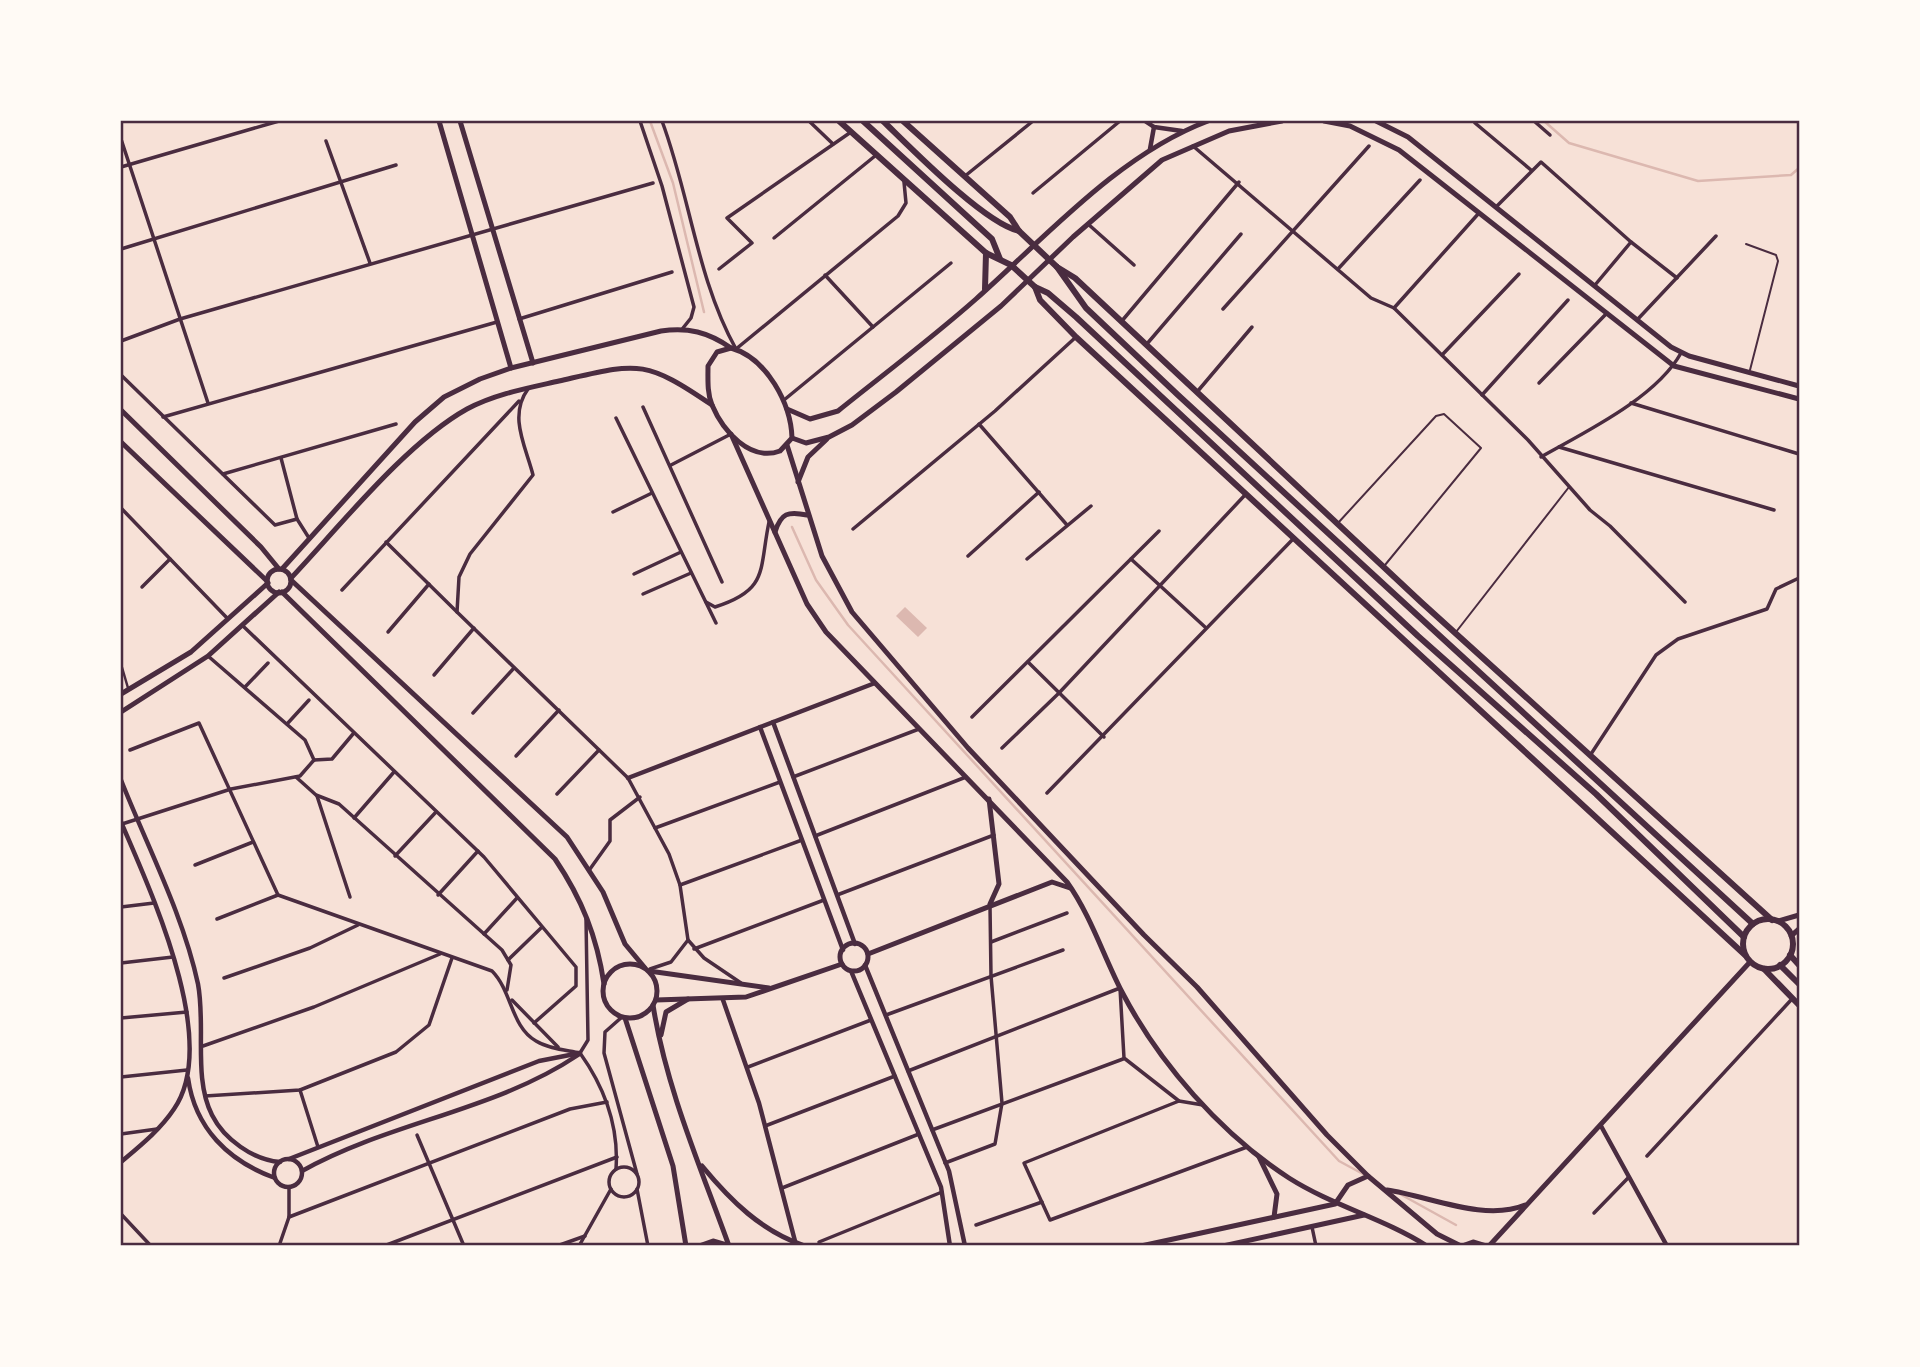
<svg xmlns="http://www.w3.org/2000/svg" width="1920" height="1367" font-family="Roboto,sans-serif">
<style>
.water{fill:#dcb8b0}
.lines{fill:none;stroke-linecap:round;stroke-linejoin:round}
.stream{stroke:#dcb8b0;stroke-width:2.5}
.service{stroke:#4a2c40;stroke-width:2}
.pedestrian{stroke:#4a2c40;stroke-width:2.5}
.minor{stroke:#4a2c40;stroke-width:3.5}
.tertiary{stroke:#4a2c40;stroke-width:4.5}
.secondary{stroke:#4a2c40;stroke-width:5}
.primary{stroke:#4a2c40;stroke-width:5}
.trunk{stroke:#4a2c40;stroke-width:6}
.neatline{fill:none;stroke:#4a2c40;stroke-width:2.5}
</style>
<rect width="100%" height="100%" fill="#f7e1d7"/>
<polygon class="water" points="905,607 927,628 918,637 896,616"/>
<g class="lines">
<g class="stream">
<polyline points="650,121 673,183 704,312"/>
<polyline points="1544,121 1569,143 1698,181 1791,175 1799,168"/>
<polyline points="792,527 816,580 848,625 1339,1161 1363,1174"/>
<polyline points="1400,1194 1456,1225"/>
</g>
<g class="service">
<polyline points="1746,244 1776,255 1778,261 1750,370"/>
<polyline points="1338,523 1436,416 1444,414 1481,448 1385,565"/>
<polyline points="1456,632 1569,487"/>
</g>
<polyline class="pedestrian" points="121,664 128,688"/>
<g class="minor">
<polyline points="640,121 662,186 694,307 691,318 683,328"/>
<path d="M662,121c28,75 35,158 74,228l162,-133 8,-13 -2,-21"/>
<polyline points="809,121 833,144"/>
<polyline points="1534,121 1550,135"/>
<polyline points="1475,123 1531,170"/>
<polyline points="121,139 208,403"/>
<polyline points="326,141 370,263"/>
<polyline points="1193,146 1371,298 1394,308 1528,440 1590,510 1610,526 1685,602"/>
<polyline points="121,167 279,121"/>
<polyline points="965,176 1033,121"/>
<polyline points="1033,193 1120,121"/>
<polyline points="1497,206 1541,162 1631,242 1677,278"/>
<polyline points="1088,224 1134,265"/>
<polyline points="774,238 875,156"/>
<polyline points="121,249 396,165"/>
<polyline points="719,269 752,243 727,218 851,132"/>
<polyline points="1338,269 1420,180"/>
<polyline points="825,275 873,327"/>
<polyline points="1595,285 1631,242"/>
<polyline points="1394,308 1479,213"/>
<polyline points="1223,309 1369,146"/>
<polyline points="519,319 672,272"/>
<polyline points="1637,320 1716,236"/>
<polyline points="1121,322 1239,182"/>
<polyline points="121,341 180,319 653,183"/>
<polyline points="1146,345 1241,234"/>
<polyline points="1442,355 1519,274"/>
<polyline points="121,375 275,525 297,519"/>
<polyline points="1539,383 1607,313"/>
<path d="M528,389c-20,27 -2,58 5,86l-63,79 -11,23 -2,35 171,166 41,76 11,31 8,55 16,18 37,25"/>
<polyline points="1197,392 1252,327"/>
<polyline points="1482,395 1568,300"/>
<polyline points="784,400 951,263"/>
<polyline points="1631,403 1799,454"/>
<polyline points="643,407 722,582"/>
<polyline points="163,417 497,322"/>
<polyline points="616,418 716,623"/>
<polyline points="979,424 1067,525"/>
<polyline points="1559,447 1774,510"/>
<path d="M1541,457c44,-25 115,-59 140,-104"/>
<polyline points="281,458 297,519 309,538"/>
<polyline points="671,465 731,434"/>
<polyline points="223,474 396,424"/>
<polyline points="121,508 228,619"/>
<polyline points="613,512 652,493"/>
<polyline points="853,529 995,411 1076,337"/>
<polyline points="386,542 457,612"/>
<polyline points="968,556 1039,492"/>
<polyline points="1027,559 1091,506"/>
<polyline points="1131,559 1205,627"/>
<polyline points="634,574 681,552"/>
<polyline points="142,587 170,559"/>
<polyline points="342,590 519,401"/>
<polyline points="643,594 691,573"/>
<path d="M706,602l9,5c54,-17 44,-37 54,-85"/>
<polyline points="243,626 484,857 576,967 576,986 534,1023"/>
<polyline points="388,632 429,584"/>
<polyline points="208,656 305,740 314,760"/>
<polyline points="1028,662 1104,737"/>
<polyline points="434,675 474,628"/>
<polyline points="245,687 268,663"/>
<polyline points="473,713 514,668"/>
<polyline points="972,717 1159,531"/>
<polyline points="287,724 309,700"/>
<polyline points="1002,748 1059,693 1245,495"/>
<path d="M130,750l69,-27 79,172 214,76c20,20 19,56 44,70 13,8 30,9 44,12 25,35 39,73 36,116"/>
<polyline points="1591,754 1656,655 1678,639 1767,609 1776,589 1799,578"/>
<polyline points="516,756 559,710"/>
<polyline points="314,760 332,759 353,734"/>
<polyline points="296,777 316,795 339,804 502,950 511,965 507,990"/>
<polyline points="793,777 919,729"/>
<polyline points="1047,793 1294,538"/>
<polyline points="557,794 599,750"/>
<polyline points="317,796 350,897"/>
<polyline points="354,818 394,772"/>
<polyline points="122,824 231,789 300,776 314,760"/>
<polyline points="655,828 780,782"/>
<polyline points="815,836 966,777"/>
<polyline points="395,856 436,812"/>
<polyline points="195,865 253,842"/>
<polyline points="590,869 610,841 610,820 640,797"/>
<polyline points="680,885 802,840"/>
<polyline points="438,895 478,851"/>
<polyline points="837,895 994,835"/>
<polyline points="121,907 154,903"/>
<polyline points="217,919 278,895"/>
<polyline points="484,934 517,898"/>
<polyline points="991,942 1067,913"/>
<polyline points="694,949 824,900"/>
<polyline points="508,960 541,928"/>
<polyline points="121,963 173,957"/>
<polyline points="650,969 671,962 688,940"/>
<polyline points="224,978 310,948 358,925"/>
<polyline points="512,1000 558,1047"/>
<polyline points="886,1015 1063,950"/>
<polyline points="622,1017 605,1032 604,1053 637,1174"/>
<polyline points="121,1018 187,1012"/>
<polyline points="203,1046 314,1007 440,954"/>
<polyline points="580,1053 588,1040 586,919"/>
<polyline points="748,1067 871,1020"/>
<polyline points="908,1071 1120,988 1124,1058 1179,1101 1203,1105"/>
<polyline points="121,1077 187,1070"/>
<polyline points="300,1090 318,1147"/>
<polyline points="205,1096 300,1090 396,1052 429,1025 452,958"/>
<polyline points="1179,1101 1024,1163 1050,1220 1247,1147"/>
<polyline points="765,1126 895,1076"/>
<polyline points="932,1130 1123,1059"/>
<polyline points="121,1134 157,1129"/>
<polyline points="417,1135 464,1246"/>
<polyline points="1647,1156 1791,1000"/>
<polyline points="945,1163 995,1144 1002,1103 991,976 990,906"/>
<circle cx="624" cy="1182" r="15"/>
<polyline points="782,1188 919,1134"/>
<polyline points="637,1189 648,1246"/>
<polyline points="1594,1213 1628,1178"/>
<polyline points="121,1214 151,1246"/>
<polyline points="289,1217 570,1109 607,1102"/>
<polyline points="976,1225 1042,1202"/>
<polyline points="1312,1227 1316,1246"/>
<polyline points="819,1242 942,1192"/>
<polyline points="279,1246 289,1217 289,1187"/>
<polyline points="384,1246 617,1157"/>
<polyline points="557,1246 585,1236"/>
<polyline points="579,1246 611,1189"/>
</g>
<g class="tertiary">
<polyline points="1145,121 1154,127 1182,131"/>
<polyline points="1150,149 1154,127"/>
<polyline points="773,722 855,944"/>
<polyline points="760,727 843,950"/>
<polyline points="628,778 875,683"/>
<path d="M121,780c26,66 62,134 77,204 8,42 -5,94 14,131 12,24 41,45 68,47"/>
<path d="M121,822c29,68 100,219 53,287 -14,21 -34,37 -53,53"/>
<polyline points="865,965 949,1171 965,1246"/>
<polyline points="851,971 941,1187 950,1246"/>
<polyline points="723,1000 759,1103 795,1241"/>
<path d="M188,1078c7,50 40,83 87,100"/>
<polyline points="1601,1126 1667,1246"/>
<polyline points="289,1159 539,1061 580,1053"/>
<circle cx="288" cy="1173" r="14"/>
<path d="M302,1171c87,-49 193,-60 276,-116"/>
</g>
<g class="secondary">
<polyline points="439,121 511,368"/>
<polyline points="460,121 533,363"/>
<polyline points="1324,121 1350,126 1399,150 1674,366 1799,399"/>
<polyline points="1376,121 1408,137 1671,347 1689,356 1799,386"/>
<path d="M731,348c36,10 60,56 61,90l-12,13c-30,11 -57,-20 -68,-46 -5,-12 -4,-26 -4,-39l9,-14z"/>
<path d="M787,409l23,10 28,-8c46,-37 94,-73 138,-112 70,-62 142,-144 232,-178"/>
<path d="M731,434l76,170 19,28 241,250c24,34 36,73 55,110 37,71 99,142 167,186 44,28 94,40 138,68"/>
<polyline points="792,438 806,443 829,437 852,425 896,392 1001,306 1073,237 1162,160 1229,131 1282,121"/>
<polyline points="787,445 822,556 852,612 968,748 1144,935 1197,987 1327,1135 1368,1176 1437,1234 1461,1246"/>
<polyline points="798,482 808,457 827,439"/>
<path d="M775,532c6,-19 13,-21 32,-17"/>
<path d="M282,569l133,-147 29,-25 36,-18 31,-11 150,-37c27,-4 47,1 70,17"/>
<path d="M291,578c49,-52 115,-135 176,-169 28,-15 61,-21 92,-28 79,-18 84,-23 153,24"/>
<polyline points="121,694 191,652 268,583"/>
<polyline points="121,712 208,656 279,592"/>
<polyline points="989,799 999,884 990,904"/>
<polyline points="1778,921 1799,915"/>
<polyline points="1791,936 1799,929"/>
<circle cx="854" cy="957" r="14"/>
<polyline points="868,954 1052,882 1070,888"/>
<polyline points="649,971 769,988"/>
<polyline points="656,1000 746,997 842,964"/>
<polyline points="1259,1157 1277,1194 1274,1217"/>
<path d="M1387,1190c42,6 97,32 138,15"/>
<polyline points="1141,1246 1335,1204 1348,1185 1368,1176"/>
<polyline points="1223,1246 1364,1215"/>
<polyline points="1462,1246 1473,1242 1486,1246"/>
<polyline points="1489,1246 1750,962"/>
</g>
<g class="primary">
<polyline points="121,410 261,547 279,569"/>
<polyline points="121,442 267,581"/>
<circle cx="279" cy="581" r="12"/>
<polyline points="291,580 567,837 603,892 625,944 645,968"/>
<path d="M282,592l273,267c27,40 42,78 49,125"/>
<circle cx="630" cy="991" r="27"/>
<path d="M653,1005c13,83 48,163 76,241"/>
<polyline points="625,1018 673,1166 686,1246"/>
<polyline points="661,1035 666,1012 688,999"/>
<path d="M702,1166c29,35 59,65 103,80"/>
<polyline points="699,1246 713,1241 730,1246"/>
</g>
<g class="trunk">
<polyline points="839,121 986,253 1011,265 1035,287 1040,300 1076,337 1745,955"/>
<polyline points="863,121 992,239 1000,259"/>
<path d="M883,121c28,27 101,102 136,110"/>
<polyline points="903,121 1010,217 1019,231 1057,267 1075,278 1421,602 1772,920"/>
<polyline points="1057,267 1086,308 1178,395 1753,924"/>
<polyline points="1035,287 1048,293 1076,317 1418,636 1596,794 1744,937"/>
<polyline points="985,289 986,253"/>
<circle cx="1768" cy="944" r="25"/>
<polyline points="1790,955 1799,965"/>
<polyline points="1780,965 1799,984"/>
<polyline points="1764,969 1799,1005"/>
</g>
</g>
<rect width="1920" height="1367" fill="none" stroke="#fffaf5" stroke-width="245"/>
<rect x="122" y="122" width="1676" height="1122" class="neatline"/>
</svg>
